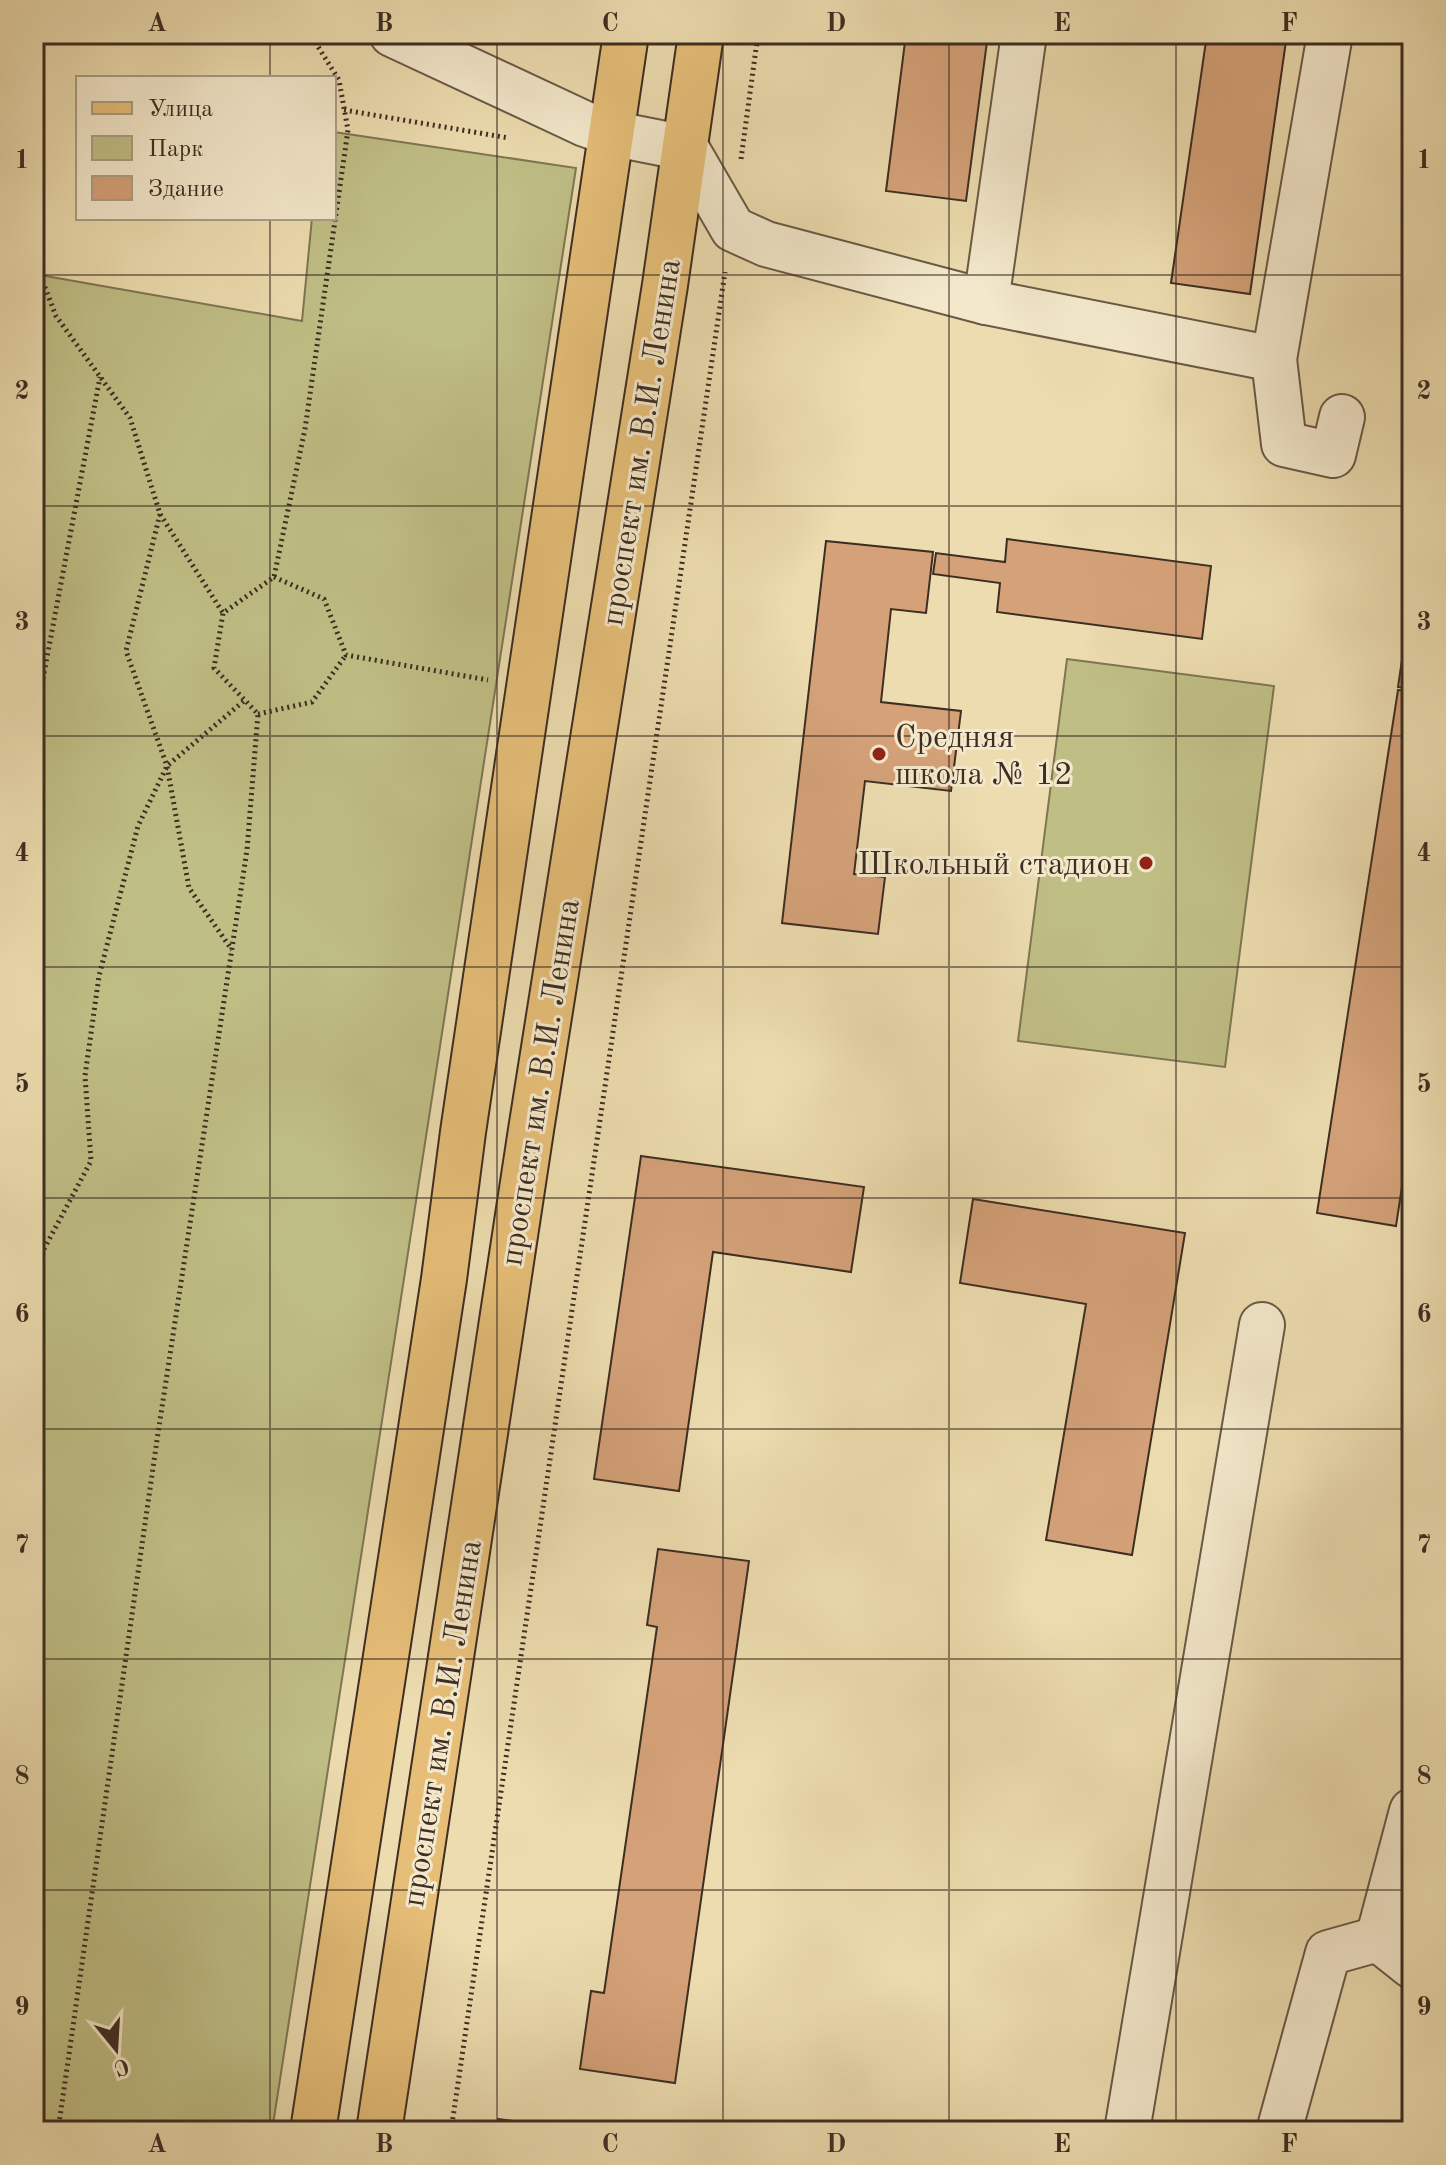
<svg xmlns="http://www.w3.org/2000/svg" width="1446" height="2165" font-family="'Old Standard TT',serif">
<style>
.green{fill:#bfbe85;stroke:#7e7654;stroke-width:2}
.building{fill:#d4a178;stroke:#3d2d22;stroke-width:2}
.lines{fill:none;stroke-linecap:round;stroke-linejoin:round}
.minor-casing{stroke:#695945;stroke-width:48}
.major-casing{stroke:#3d2d22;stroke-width:48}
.path{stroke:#3d2d22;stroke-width:5;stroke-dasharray:2 4;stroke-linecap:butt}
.minor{stroke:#f3e8cb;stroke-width:44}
.major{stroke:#e6be78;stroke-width:44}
.tram{stroke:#3d2d22;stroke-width:2}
.grid{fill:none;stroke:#3d2d22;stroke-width:2;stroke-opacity:0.55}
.poi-dot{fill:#8f2418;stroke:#f3e8cb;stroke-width:3}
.labels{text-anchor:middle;stroke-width:6;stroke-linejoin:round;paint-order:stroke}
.street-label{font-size:32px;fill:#3d2d22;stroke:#f3e8cb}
.poi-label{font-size:32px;fill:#3d2d22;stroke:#f3e8cb;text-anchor:start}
.neatline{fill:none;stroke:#3d2d22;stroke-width:3}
.grid-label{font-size:26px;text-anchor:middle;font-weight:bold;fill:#3d2d22}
</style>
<rect width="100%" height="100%" fill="#ecdcaf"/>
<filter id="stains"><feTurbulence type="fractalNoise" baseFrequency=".0025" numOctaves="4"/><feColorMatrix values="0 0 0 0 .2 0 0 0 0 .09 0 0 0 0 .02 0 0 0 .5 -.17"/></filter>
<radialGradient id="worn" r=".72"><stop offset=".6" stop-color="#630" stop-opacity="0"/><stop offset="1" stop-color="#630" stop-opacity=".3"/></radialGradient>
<g class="green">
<polygon points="334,132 576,168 272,2131 34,2131 34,274 302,321 312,218 334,218"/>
<polygon points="1067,659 1274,686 1225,1067 1018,1041"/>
</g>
<g class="building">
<polygon points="906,34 988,34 966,201 886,191"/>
<polygon points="1169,34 1207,34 1206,44"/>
<polygon points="1207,34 1287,34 1250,294 1171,283"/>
<polygon points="1007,539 1211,566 1202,639 997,612 1000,583 933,574 936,553 1005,562"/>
<polygon points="826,541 933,552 926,613 891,609 881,702 961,711 951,791 865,781 854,874 885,877 878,934 782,923"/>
<polygon points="1412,592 1412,689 1398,687"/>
<polygon points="1398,690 1412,692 1412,1121 1396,1226 1317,1213"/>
<polygon points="641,1156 864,1187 851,1272 713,1252 679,1491 594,1479"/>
<polygon points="973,1199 1185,1233 1132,1555 1046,1540 1086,1304 960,1283"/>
<polygon points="658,1549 749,1561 675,2083 580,2069 591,1991 604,1993 657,1627 647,1625"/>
<polygon points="498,2119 579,2130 496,2131"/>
</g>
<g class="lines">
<g class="minor-casing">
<g id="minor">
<polyline points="392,34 585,124 610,133 686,148 733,229 766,244 986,302 1274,359 1330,34"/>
<polyline points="986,302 1024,34"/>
<polyline points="1274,359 1284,444 1333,455 1342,417"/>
<polyline points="1378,1939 1412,1811"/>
<polyline points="1378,1939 1412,1966"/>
<polyline points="1127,2131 1262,1325"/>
<polyline points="1279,2131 1328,1953 1378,1939"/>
</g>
</g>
<g class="major-casing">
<g id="major">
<polyline points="313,2131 444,1279 463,1132 626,34"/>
<polyline points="379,2131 531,1130 665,285 701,34"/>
</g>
</g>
<g class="path">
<polyline points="344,110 509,138"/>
<polyline points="741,159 758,34"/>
<polyline points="34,259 56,316 130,418 160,514 223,613"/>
<polyline points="160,514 126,651 167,766 189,888 232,950"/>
<polyline points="274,577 324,599 346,655 488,680"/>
<polyline points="258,714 312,702 346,655"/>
<polyline points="34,726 100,377"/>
<polyline points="34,1290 44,1249 91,1161 85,1076 99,976 138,826 167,766 245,700"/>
<polyline points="34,2110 45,2131"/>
<polyline points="58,2131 157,1440 247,850 258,714 214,668 223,613 274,577 305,429 348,130 339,80 310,34"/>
<polyline points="451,2131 725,272"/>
</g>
<use href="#minor" class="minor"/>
<use href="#major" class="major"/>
<polyline class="tram" points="34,67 38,34"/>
</g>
<path class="grid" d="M270,34v44M497,34v2097M723,34v2097M949,34v2097M1176,34v2097M270,218v1913M34,275h1378M34,506h1378M34,736h1378M34,967h1378M34,1198h1378M34,1429h1378M34,1659h1378M34,1890h1378"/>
<g class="poi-dot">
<circle cx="879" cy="754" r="8"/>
<circle cx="1146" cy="863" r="8"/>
</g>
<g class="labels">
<g class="street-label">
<text transform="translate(640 442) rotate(-81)" y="11">проспект им. В.И. Ленина</text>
<text transform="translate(539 1082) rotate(-81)" y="11">проспект им. В.И. Ленина</text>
<text transform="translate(441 1723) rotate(-81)" y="11">проспект им. В.И. Ленина</text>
</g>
<g class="poi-label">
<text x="895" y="747">Средняя<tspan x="895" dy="37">школа № 12</tspan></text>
<text x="1130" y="874" text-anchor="end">Школьный стадион</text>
</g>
</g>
<rect width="1446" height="2165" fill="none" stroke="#ecdcaf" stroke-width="88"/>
<rect x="76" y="76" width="260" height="144" fill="#f3e8cb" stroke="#aa9d87" stroke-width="2"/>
<rect x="92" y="102" width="40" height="12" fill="#e6be78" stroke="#aa9d87" stroke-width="2"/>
<text x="148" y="116" font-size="24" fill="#3d2d22">Улица</text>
<rect x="92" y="136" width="40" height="24" fill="#bfbe85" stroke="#aa9d87" stroke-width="2"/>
<text x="148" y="156" font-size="24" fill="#3d2d22">Парк</text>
<rect x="92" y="176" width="40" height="24" fill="#d4a178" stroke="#aa9d87" stroke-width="2"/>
<text x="148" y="196" font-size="24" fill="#3d2d22">Здание</text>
<g transform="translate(116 2049) rotate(162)" stroke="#f3e8cb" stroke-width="6" paint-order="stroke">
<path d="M0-6L14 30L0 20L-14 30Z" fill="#3d2d22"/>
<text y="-12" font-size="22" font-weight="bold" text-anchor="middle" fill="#3d2d22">С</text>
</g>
<rect x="44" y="44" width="1358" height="2077" class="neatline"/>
<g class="grid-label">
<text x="157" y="31">A</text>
<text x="384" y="31">B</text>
<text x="610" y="31">C</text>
<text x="836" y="31">D</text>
<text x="1062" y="31">E</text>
<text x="1289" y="31">F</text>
<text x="22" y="168">1</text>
<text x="1424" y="168">1</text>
<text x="22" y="399">2</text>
<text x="1424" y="399">2</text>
<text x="22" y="630">3</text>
<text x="1424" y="630">3</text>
<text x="22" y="861">4</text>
<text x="1424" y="861">4</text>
<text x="22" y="1092">5</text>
<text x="1424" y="1092">5</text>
<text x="22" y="1322">6</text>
<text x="1424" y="1322">6</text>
<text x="22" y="1553">7</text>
<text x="1424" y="1553">7</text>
<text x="22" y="1784">8</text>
<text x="1424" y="1784">8</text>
<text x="22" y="2015">9</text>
<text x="1424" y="2015">9</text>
<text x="157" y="2152">A</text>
<text x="384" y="2152">B</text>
<text x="610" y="2152">C</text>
<text x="836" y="2152">D</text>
<text x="1062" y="2152">E</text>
<text x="1289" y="2152">F</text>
</g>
<rect width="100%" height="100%" filter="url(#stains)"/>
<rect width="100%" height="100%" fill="url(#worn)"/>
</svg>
